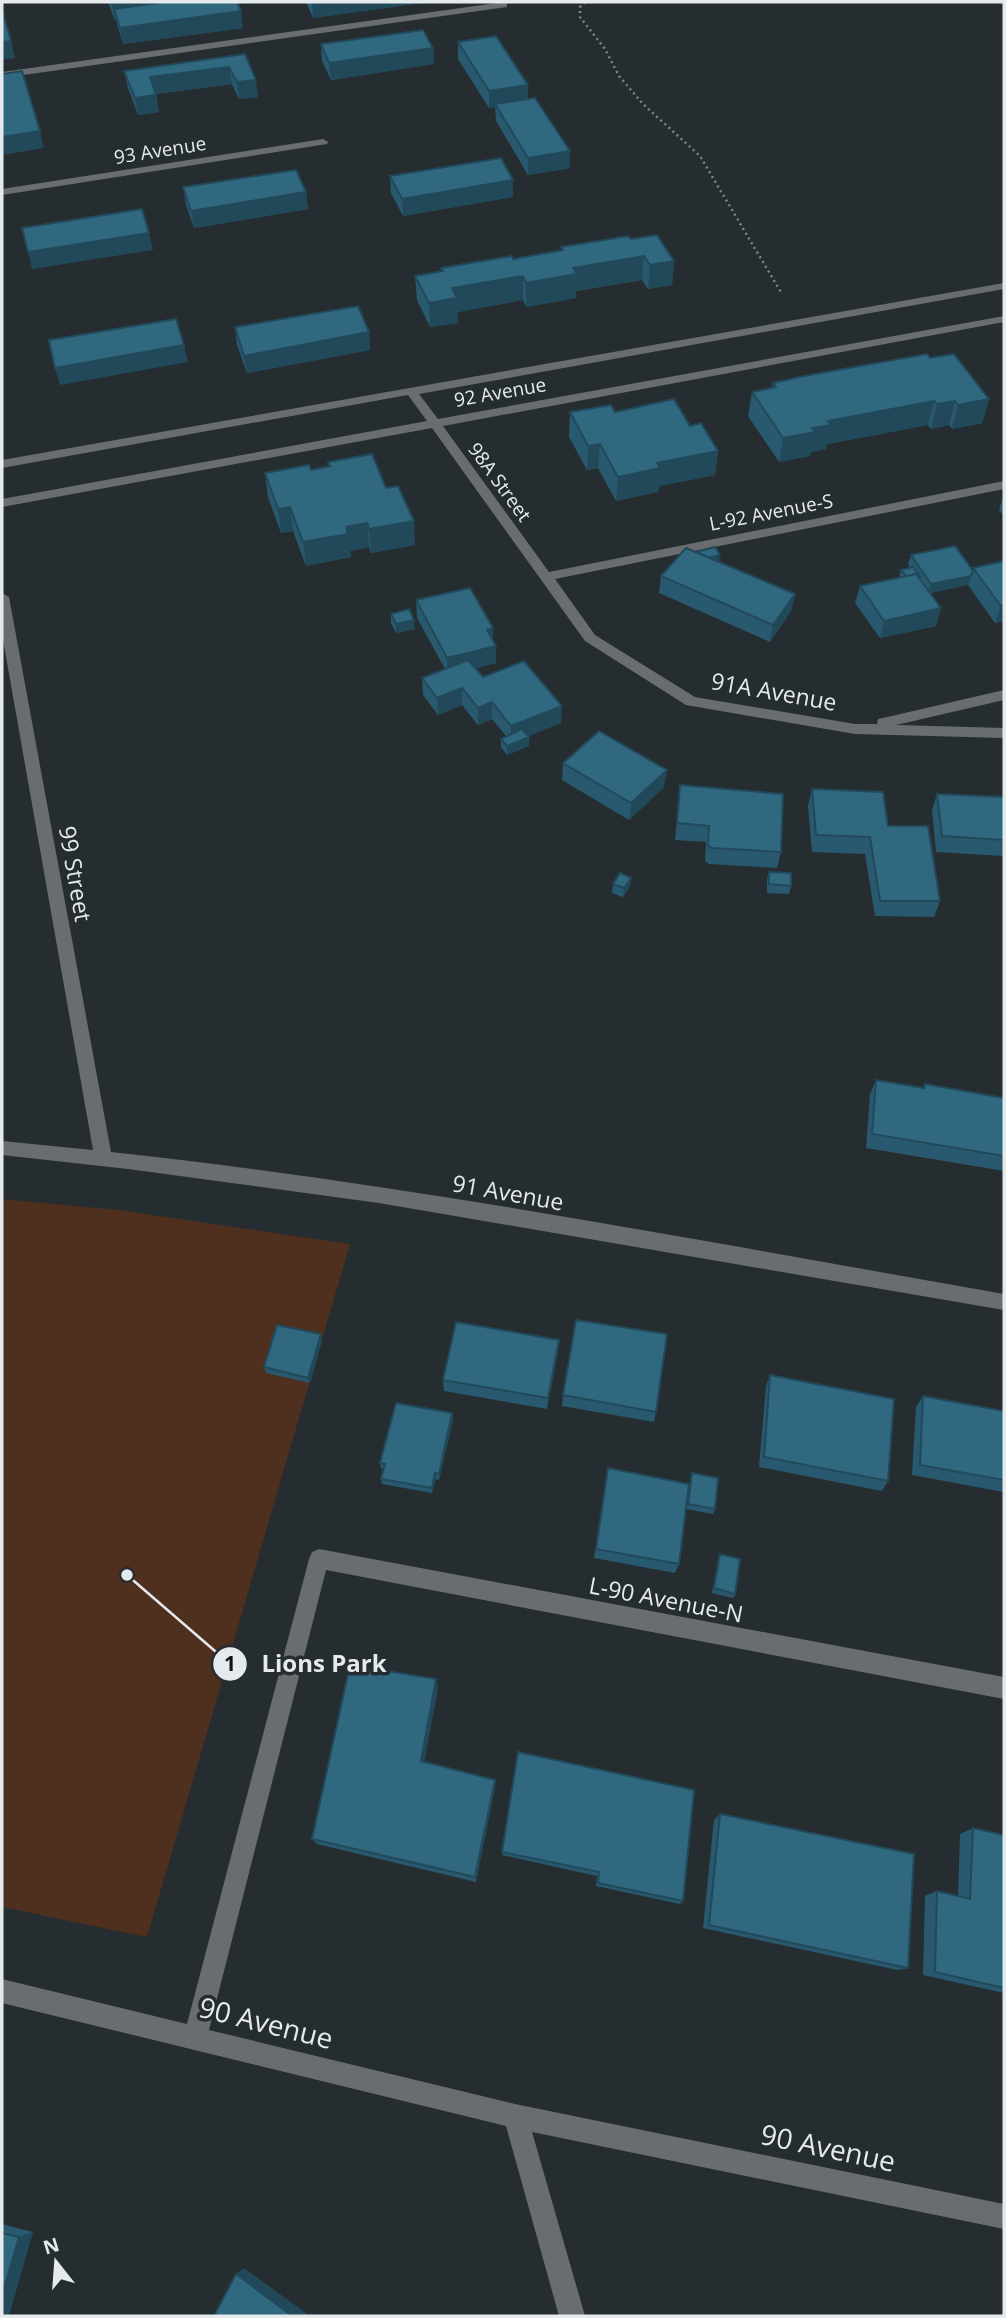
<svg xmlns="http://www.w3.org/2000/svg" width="1006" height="2318" font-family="'Open Sans',sans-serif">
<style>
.green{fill:#4f2f1e}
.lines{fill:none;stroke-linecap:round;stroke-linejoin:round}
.path{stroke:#7f8588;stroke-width:2.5;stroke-dasharray:2 3.5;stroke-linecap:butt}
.minor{fill:#696d6f;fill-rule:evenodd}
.wall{fill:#29596e}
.shaded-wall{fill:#22495a}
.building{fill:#306880;stroke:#22495a;stroke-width:2}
.labels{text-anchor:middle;stroke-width:7;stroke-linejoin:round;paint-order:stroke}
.far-street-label{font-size:19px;fill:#e5eaed;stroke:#262d31}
.street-label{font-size:23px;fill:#e5eaed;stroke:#262d31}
.near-street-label{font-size:28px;fill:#e5eaed;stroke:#262d31}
.leader{fill:none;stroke:#e5eaed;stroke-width:2.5}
.callout-dot{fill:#e5eaed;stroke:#262d31;stroke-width:2.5}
.mark-label{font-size:21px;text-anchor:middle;font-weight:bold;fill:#111}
.callout-label{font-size:24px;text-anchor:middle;font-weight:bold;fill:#e5eaed;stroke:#262d31;stroke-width:7;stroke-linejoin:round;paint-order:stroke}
</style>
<rect width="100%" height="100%" fill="#262d31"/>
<polygon class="green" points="2,1199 118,1210 350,1244 147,1937 2,1907"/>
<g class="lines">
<polyline class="path" points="585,2 580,7 580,17 605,49 619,76 643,104 700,156 782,294"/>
<g class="minor">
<polygon points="504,2 507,3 507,7 2,78 2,72"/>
<polygon points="323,139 328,142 327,144 2,195 2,189"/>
<polygon points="1004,283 1004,289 419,394 438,419 1004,316 1004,322 443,426 549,572 1004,481 1004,489 555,579 595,635 695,697 855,724 877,724 878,719 883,718 1004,690 1004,700 896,725 1004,728 1004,738 855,734 686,705 585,641 432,428 2,507 2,499 427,421 408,395 2,468 2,460"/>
<path d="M2,593l7,4 102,555c299,32 596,90 893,142v16l-625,-107 -251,-34 -126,-14v-14l91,9 -91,-516z"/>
<polygon points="319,1549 1004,1677 1004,1699 326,1570 209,2030 515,2104 1004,2204 1004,2229 532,2132 585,2316 559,2316 506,2126 2,2003 2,1979 187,2024 309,1559 312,1552"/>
</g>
</g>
<g class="wall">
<polygon points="108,2 157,2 157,3 243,28 123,44 116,20 115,21"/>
<polygon points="306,2 428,2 313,18"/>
<polygon points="458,42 528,99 570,151 570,168 528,175 496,121 495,107 489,108 458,59"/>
<polygon points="321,44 433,48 434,64 331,80 322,61"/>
<polygon points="245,54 258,97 239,99 232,84 156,94 159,112 138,115 128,88 124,71"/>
<polygon points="390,176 513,197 403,216 391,193"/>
<polygon points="183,187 306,192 308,209 194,228 186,205"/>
<polygon points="631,239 674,261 672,285 648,289 642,280 576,291 576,298 526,307 523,300 458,312 458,323 430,327 417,300 415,276 441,271 441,268 513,259 561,251 561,247"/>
<polygon points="235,327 369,332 370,350 247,373 237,345"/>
<polygon points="930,358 989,399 982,423 952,429 949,425 931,429 928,425 827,444 826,449 811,452 810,456 779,462 748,416 752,392 772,388 773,383"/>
<polygon points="570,412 615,412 690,426 718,451 715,475 659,486 658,492 616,501 598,468 587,470 569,437"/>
<polygon points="328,462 386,488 415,545 371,553 369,547 350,551 351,557 306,566 293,531 281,533 268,497 265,473 311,470 329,467"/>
<polygon points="1002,500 1004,500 1004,516 999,510"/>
<polygon points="911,555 972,571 973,568 1004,561 1004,621 995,623 968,585 930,593 936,626 880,638 855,603 860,586 899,577 901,570 911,568 908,564"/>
<polygon points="719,562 795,594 791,611 770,642 659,593 661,576"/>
<polygon points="416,600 493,642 496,646 496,663 475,668 483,677 561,723 528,736 529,746 507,755 501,747 501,739 506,736 492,719 478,725 462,705 438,715 423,695 422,678 445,669 417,618"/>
<polygon points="391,614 415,629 396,633 391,623"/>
<polygon points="563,763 664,787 629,820 562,780"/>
<polygon points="680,785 781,852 777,868 709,864 705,861 706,842 675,840"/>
<polygon points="812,789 888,826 940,901 934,917 875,916 865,854 812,852 808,806"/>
<polygon points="937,794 1004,797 1004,856 936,852 932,810"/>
<polygon points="769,872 791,886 789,894 767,893 767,880"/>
<polygon points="613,884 630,886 623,897 612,893"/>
<polygon points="876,1080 923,1088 925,1084 1004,1098 1004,1171 866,1148 870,1094"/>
<polygon points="322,1340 310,1383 266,1373 264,1367"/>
<polygon points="558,1351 547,1409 444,1391 443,1380"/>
<polygon points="770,1375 888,1481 882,1491 759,1467 766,1386"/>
<polygon points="563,1395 656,1412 654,1422 562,1406"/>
<polygon points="923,1396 1004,1411 1004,1492 912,1475 916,1407"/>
<polygon points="452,1413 453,1419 439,1480 436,1479 432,1493 382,1484 381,1479 383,1469 381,1468 380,1463"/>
<polygon points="608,1468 679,1564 675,1573 594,1558"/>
<polygon points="692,1473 715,1509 713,1514 686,1509"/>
<polygon points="720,1554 735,1594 733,1598 712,1593 718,1559"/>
<polygon points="438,1688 424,1762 495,1780 495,1787 476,1882 317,1844 312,1839"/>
<polygon points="518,1752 683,1901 680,1904 596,1886 597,1876 502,1855"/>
<polygon points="720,1814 908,1968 897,1970 703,1928 714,1820"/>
<polygon points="973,1828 1004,1835 1004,1993 923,1975 925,1896 937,1891 958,1896 960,1834"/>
<polygon points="2,2224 33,2232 2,2316"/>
</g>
<g class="shaded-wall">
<polygon points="128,2 157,2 159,15 114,9 116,20 115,21 112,4"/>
<polygon points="312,2 428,2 313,18"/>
<polygon points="241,11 243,28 123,44 120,28"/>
<polygon points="11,41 15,58 2,60 2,42"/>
<polygon points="433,48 434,64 331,80 329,63"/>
<polygon points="229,67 232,84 153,94 150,77"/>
<polygon points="256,80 258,97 239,99 237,82"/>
<polygon points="528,85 528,102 495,104 495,107 489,108 489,91"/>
<polygon points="156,95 159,112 138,115 135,98"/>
<polygon points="40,131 44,148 2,155 2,137"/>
<polygon points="570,151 570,168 528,175 528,158"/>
<polygon points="513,180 513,197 403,216 402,199"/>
<polygon points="306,192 308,209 194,228 191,211"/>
<polygon points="149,233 153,250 32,269 28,252"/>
<polygon points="644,256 642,280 576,291 576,298 526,307 526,283 573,268"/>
<polygon points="674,261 672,285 648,289 650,265"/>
<polygon points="523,276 523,300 458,312 458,323 430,327 429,303 452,288"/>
<polygon points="369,332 370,350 247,373 244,356"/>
<polygon points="184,345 188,362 60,385 55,368"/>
<polygon points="989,399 982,423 952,429 958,405"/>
<polygon points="934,401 928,425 827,444 826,449 811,452 810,456 779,462 783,438 828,421"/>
<polygon points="955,401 949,425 931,429 937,404"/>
<polygon points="600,444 598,468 587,470 588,446"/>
<polygon points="718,451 715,475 659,486 658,492 616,501 618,477 657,463"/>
<polygon points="290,507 293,531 281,533 278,509"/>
<polygon points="414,521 415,545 371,553 369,529"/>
<polygon points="367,523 369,547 350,551 351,557 306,566 303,542 346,527"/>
<polygon points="720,555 719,564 700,560"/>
<polygon points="971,576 968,585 928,593 931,584"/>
<polygon points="795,594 791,611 770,642 773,625"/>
<polygon points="1004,605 1004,621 995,623 1001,606"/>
<polygon points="941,608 936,626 880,638 884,621"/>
<polygon points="414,620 415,629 396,633 396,624"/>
<polygon points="493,628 493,646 487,630"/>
<polygon points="496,646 496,663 448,675 447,658"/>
<polygon points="462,688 462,705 438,715 437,698"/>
<polygon points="492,702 492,719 478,725 478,708"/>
<polygon points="562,706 561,723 511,743 511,726"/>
<polygon points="529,737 529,746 507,755 507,746"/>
<polygon points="667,770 664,787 629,820 631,803"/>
<polygon points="631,878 630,886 623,897 624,888"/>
<polygon points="321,1334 322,1340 310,1383 308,1378"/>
<polygon points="559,1340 558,1351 547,1409 548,1398"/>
<polygon points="452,1413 453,1419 439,1480 439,1474"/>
<polygon points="435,1473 436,1479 432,1493 432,1488"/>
<polygon points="436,1679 438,1688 423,1768 421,1761"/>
<polygon points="495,1780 495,1787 476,1882 475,1877"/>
<polygon points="33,2232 9,2316 2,2316 2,2295 19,2237"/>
<polygon points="244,2268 310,2316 292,2316 236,2274"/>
</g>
<g class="building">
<polygon points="111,2 128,2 112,4"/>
<polygon points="165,2 237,2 241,11 120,28 114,9"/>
<polygon points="2,10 11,41 2,42"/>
<polygon points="423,30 433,48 329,63 321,44"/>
<polygon points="496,36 528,85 489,91 458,42"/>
<polygon points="245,54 256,80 237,82 229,67 150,77 156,95 135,98 124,71"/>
<polygon points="22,71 40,131 2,137 2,74"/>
<polygon points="535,98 570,151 528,158 495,104"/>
<polygon points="501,158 513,180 402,199 390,176"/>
<polygon points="296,170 306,192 191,211 183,187"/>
<polygon points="142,209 149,233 28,252 22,228"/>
<polygon points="657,235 674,261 650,265 644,256 573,268 577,274 526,283 523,276 452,288 457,298 429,303 415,276 443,271 441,268 512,256 513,259 563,250 561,247 628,236 631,239"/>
<polygon points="358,306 369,332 244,356 235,327"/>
<polygon points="176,319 184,345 55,368 49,340"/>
<polygon points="927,354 930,358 954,354 989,399 958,405 955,401 937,404 934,401 828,421 831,425 812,428 815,432 783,438 752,392 776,387 773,383 804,376"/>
<polygon points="674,399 690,426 701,423 718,451 657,463 660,468 618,477 600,444 588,446 570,412 611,405 615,412"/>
<polygon points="372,454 386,488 398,486 414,521 369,529 367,523 346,527 348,534 303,542 290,507 278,509 265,473 309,465 311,470 330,466 328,462"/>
<polygon points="955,546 973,571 971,576 931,584 911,555"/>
<polygon points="715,547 720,555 709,558 696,552"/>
<polygon points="686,548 795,594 773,625 661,576"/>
<polygon points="1004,561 1004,605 1001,606 973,568"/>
<polygon points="913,567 920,577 919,577 916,574 906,576 901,570"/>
<polygon points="916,574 941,608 884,621 860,586"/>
<polygon points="470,588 493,628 487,630 496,646 447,658 416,600"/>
<polygon points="409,609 414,620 396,624 391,614"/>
<polygon points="468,660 483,677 524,661 562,706 511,726 492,702 478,708 462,688 437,698 422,678"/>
<polygon points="522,729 529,737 507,746 501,739"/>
<polygon points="599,731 667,770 631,803 563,763"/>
<polygon points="680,785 783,794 781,852 712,848 708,845 709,826 677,823"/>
<polygon points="812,789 883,792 888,826 928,826 940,901 880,901 870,837 816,835"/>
<polygon points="937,794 1004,797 1004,840 942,836"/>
<polygon points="769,872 791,873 791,886 769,884"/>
<polygon points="620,873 631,878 624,888 613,884"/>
<polygon points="876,1080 924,1088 925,1084 1004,1098 1004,1156 872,1134"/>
<polygon points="576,1320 667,1334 656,1412 563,1395"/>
<polygon points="456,1322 559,1340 548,1398 443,1380"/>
<polygon points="277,1325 321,1334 308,1378 264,1367"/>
<polygon points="770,1375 894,1399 888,1481 764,1457"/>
<polygon points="923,1396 1004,1411 1004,1480 920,1465"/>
<polygon points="396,1403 452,1413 439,1474 435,1473 432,1488 381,1479 385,1464 380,1463"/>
<polygon points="608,1468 689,1484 679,1564 596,1549"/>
<polygon points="692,1473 718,1478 715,1509 688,1504"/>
<polygon points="720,1554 740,1559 735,1594 714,1588"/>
<polygon points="350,1665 436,1679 421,1761 495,1780 475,1877 312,1839"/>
<polygon points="518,1752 694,1790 683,1901 598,1883 599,1872 502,1852"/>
<polygon points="720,1814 914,1854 908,1968 709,1925"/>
<polygon points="973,1828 1004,1835 1004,1988 935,1972 937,1891 970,1899"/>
<polygon points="2,2233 19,2237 2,2295"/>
<polygon points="236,2274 292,2316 214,2316"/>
</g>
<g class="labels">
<g class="far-street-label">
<text transform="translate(160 150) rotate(-9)" y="7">93 Avenue</text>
<text transform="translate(500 392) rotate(-10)" y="7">92 Avenue</text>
<text transform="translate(500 482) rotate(54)" y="7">98A Street</text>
<text transform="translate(771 512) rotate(-11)" y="7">L-92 Avenue-S</text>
</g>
<g class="street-label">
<text transform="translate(774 692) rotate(10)" y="8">91A Avenue</text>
<text transform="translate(75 874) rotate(80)" y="8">99 Street</text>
<text transform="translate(508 1193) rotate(10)" y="8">91 Avenue</text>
<text transform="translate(666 1600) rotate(11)" y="8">L-90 Avenue-N</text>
</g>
<g class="near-street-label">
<text transform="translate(266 2023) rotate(14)" y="10">90 Avenue</text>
<text transform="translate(828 2148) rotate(12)" y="10">90 Avenue</text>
</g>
</g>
<path class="leader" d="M127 1575L230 1664"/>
<g class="callout-dot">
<circle cx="127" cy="1575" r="7"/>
<circle cx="230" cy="1664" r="18"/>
</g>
<g class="mark-label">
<text x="230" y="1671">1</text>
</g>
<g class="callout-label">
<text x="324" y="1672">Lions Park</text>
</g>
<rect width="1006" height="2318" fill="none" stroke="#e5eaed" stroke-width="7"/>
<g transform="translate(56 2262) rotate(343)" stroke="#262d31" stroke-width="5" paint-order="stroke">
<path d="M0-5L12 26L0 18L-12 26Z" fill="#e5eaed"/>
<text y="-10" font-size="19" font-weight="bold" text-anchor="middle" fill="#e5eaed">N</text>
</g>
</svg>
